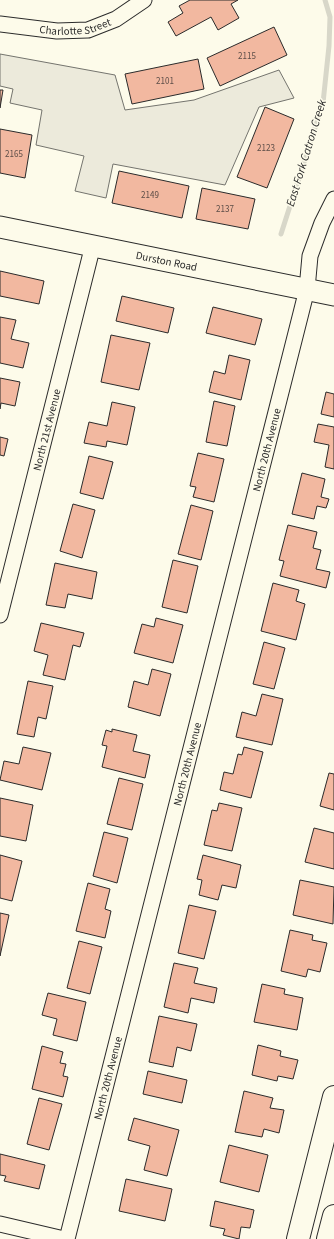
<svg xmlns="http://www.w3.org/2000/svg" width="334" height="1239" font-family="'Source Sans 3',sans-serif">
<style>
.parking{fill:#eceadb;stroke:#74746e}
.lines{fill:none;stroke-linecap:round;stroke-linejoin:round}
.stream{stroke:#d8d7c9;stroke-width:5}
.building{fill:#f2b8a0;stroke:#2b2b2b}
.street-casing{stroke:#2b2b2b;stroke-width:17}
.secondary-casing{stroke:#2b2b2b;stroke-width:23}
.primary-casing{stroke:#2b2b2b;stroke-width:24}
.street{stroke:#fdfbea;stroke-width:15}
.secondary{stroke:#fdfbea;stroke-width:21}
.primary{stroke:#fdfbea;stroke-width:22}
.labels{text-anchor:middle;stroke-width:3;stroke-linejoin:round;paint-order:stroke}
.number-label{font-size:9px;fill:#5d4e48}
.street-label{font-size:11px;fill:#2b2b2b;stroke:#fdfbea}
.water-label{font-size:12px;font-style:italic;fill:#2b2b2b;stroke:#fdfbea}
</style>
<rect width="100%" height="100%" fill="#fdfbea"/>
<polygon class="parking" points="0,54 115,75 125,110 194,100 279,70 294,98 259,107 225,185 113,164 106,198 75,191 84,156 36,145 42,110 10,103 13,89 0,86"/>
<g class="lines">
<polyline class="stream" points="281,234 323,103 329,46 330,17 325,0"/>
</g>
<g class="building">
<polygon points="190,0 238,0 231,4 239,18 218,30 211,17 176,36 168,22 183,13 179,6"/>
<polygon points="274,27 287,55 220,86 207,58"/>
<polygon points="198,59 204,89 132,104 125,74"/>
<polygon points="0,90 3,90 0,108"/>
<polygon points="265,107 294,119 267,188 237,177"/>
<polygon points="0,129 32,135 25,178 0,173"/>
<polygon points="119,171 189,186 182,218 112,203"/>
<polygon points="202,188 255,199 248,229 196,219"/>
<polygon points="0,271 44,281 39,304 0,296"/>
<polygon points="122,296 174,308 168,333 116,321"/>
<polygon points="213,307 262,319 255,345 206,333"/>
<polygon points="0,317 16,320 11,339 29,343 23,368 0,363"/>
<polygon points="111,335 150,343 139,390 101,382"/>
<polygon points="229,355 250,360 241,400 209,392 214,371 225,374"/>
<polygon points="0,378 20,382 15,406 1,403 0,409"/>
<polygon points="326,392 334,394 334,417 321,414"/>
<polygon points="214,401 235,406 227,446 206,442"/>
<polygon points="112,402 135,407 127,445 107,441 106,447 84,443 89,422 107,426"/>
<polygon points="318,424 334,427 334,469 325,467 329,445 314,442"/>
<polygon points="0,437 8,439 4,456 0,455"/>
<polygon points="198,453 224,459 214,502 193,497 196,487 190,486"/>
<polygon points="89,456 113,462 103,499 80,493"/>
<polygon points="302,473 325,479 321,497 329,499 326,508 317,506 314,519 292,514"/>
<polygon points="73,504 95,510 82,558 60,551"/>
<polygon points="191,505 213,511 201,560 178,554"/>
<polygon points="288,525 317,532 313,548 321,550 316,569 330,572 326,588 280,576 284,561 279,560"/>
<polygon points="173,560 198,566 187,613 162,607"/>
<polygon points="55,563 97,572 92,599 68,594 65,608 46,605"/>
<polygon points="273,583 299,590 296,601 305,604 296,640 261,631"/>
<polygon points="156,618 183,625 173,663 134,653 142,624 154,627"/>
<polygon points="41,623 84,633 80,647 73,645 65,680 43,675 48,655 34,651"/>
<polygon points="264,642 285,648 274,689 253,684"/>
<polygon points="152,669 171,674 160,716 128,707 134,681 148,685"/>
<polygon points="28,681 53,686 46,719 38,717 34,737 17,734"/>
<polygon points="262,694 283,699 272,745 236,737 242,712 256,716"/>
<polygon points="112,729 137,735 133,751 150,755 145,778 102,767 107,746 102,745 106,730 112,732"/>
<polygon points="23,747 51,753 42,790 0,780 4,761 19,764"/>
<polygon points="244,747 263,752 251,798 220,790 224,772 233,774 238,754 242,755"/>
<polygon points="329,773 334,774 334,810 320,806"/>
<polygon points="119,778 143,784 132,830 107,824"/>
<polygon points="0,798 33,805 26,841 0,836"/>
<polygon points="219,803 242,808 232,851 204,845 212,810 217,811"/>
<polygon points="314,828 334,833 334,869 305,862"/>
<polygon points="104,832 128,838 117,883 93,876"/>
<polygon points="0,855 22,861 12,901 0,898"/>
<polygon points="203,855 241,865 236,888 222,885 218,900 199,895 202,880 197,879"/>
<polygon points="300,880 334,887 333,924 293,915"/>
<polygon points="88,883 110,889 105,909 111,911 105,938 76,931"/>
<polygon points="189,905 216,911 204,959 178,953"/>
<polygon points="0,913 9,915 0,956"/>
<polygon points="290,930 313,935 312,940 327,943 320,972 308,969 306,977 281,971"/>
<polygon points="79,941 102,947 90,994 67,988"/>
<polygon points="174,963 198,968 194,983 217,988 214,1003 191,998 188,1013 164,1007"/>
<polygon points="262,984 285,989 284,994 303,998 297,1030 254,1022"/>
<polygon points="48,993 86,1002 77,1041 53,1035 57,1019 42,1015"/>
<polygon points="159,1016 197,1024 191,1051 177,1047 173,1067 149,1062"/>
<polygon points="258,1045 281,1051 280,1056 298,1060 293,1079 278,1076 277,1081 252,1075"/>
<polygon points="42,1046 63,1052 60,1063 66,1064 63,1076 68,1077 63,1097 32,1089"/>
<polygon points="148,1071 187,1080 182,1103 143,1094"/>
<polygon points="244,1091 273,1098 270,1108 284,1110 279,1133 264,1129 262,1137 235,1132"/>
<polygon points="39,1098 62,1104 49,1150 27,1144"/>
<polygon points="134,1118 179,1130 167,1176 144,1170 150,1146 128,1140"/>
<polygon points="229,1145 268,1155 259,1192 220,1182"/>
<polygon points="0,1154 45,1165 39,1189 4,1181 6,1176 0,1175"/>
<polygon points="126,1179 172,1189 165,1221 119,1211"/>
<polygon points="215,1201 254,1210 250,1228 241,1227 239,1239 223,1235 225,1229 210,1226"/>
</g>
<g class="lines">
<g class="street-casing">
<g id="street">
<path id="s1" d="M0,24l57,7 31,-1 28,-11 28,-19"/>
<path id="s2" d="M0,615l93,-370"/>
<polyline points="0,1224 64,1239"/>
<path id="s3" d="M67,1239l234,-926 6,-24 3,-33 12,-33 12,-24"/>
</g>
</g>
<g class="secondary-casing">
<g id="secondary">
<path id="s4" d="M0,227l334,68"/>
</g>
</g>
<g class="primary-casing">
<g id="primary">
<polyline points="298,1239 334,1097"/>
<polyline points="328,1239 334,1216"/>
</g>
</g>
<use href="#street" class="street"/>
<use href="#secondary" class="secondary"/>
<use href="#primary" class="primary"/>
</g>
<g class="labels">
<g class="number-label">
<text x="247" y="59">2115</text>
<text x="165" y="84">2101</text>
<text x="266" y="151">2123</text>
<text x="14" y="157">2165</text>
<text x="150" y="198">2149</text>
<text x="225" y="212">2137</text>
</g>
<g class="street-label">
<text dy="4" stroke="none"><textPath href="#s1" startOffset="76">Charlotte Street</textPath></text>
<text dy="4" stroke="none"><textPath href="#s4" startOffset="170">Durston Road</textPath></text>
<text dy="4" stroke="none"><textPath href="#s2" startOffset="191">North 21st Avenue</textPath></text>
<text dy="4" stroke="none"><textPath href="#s3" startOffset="814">North 20th Avenue</textPath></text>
<text dy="4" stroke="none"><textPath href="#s3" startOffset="490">North 20th Avenue</textPath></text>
<text dy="4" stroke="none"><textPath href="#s3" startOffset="166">North 20th Avenue</textPath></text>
</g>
<g class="water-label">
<text transform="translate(306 153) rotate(-73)" y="4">East Fork Catron Creek</text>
</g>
</g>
</svg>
